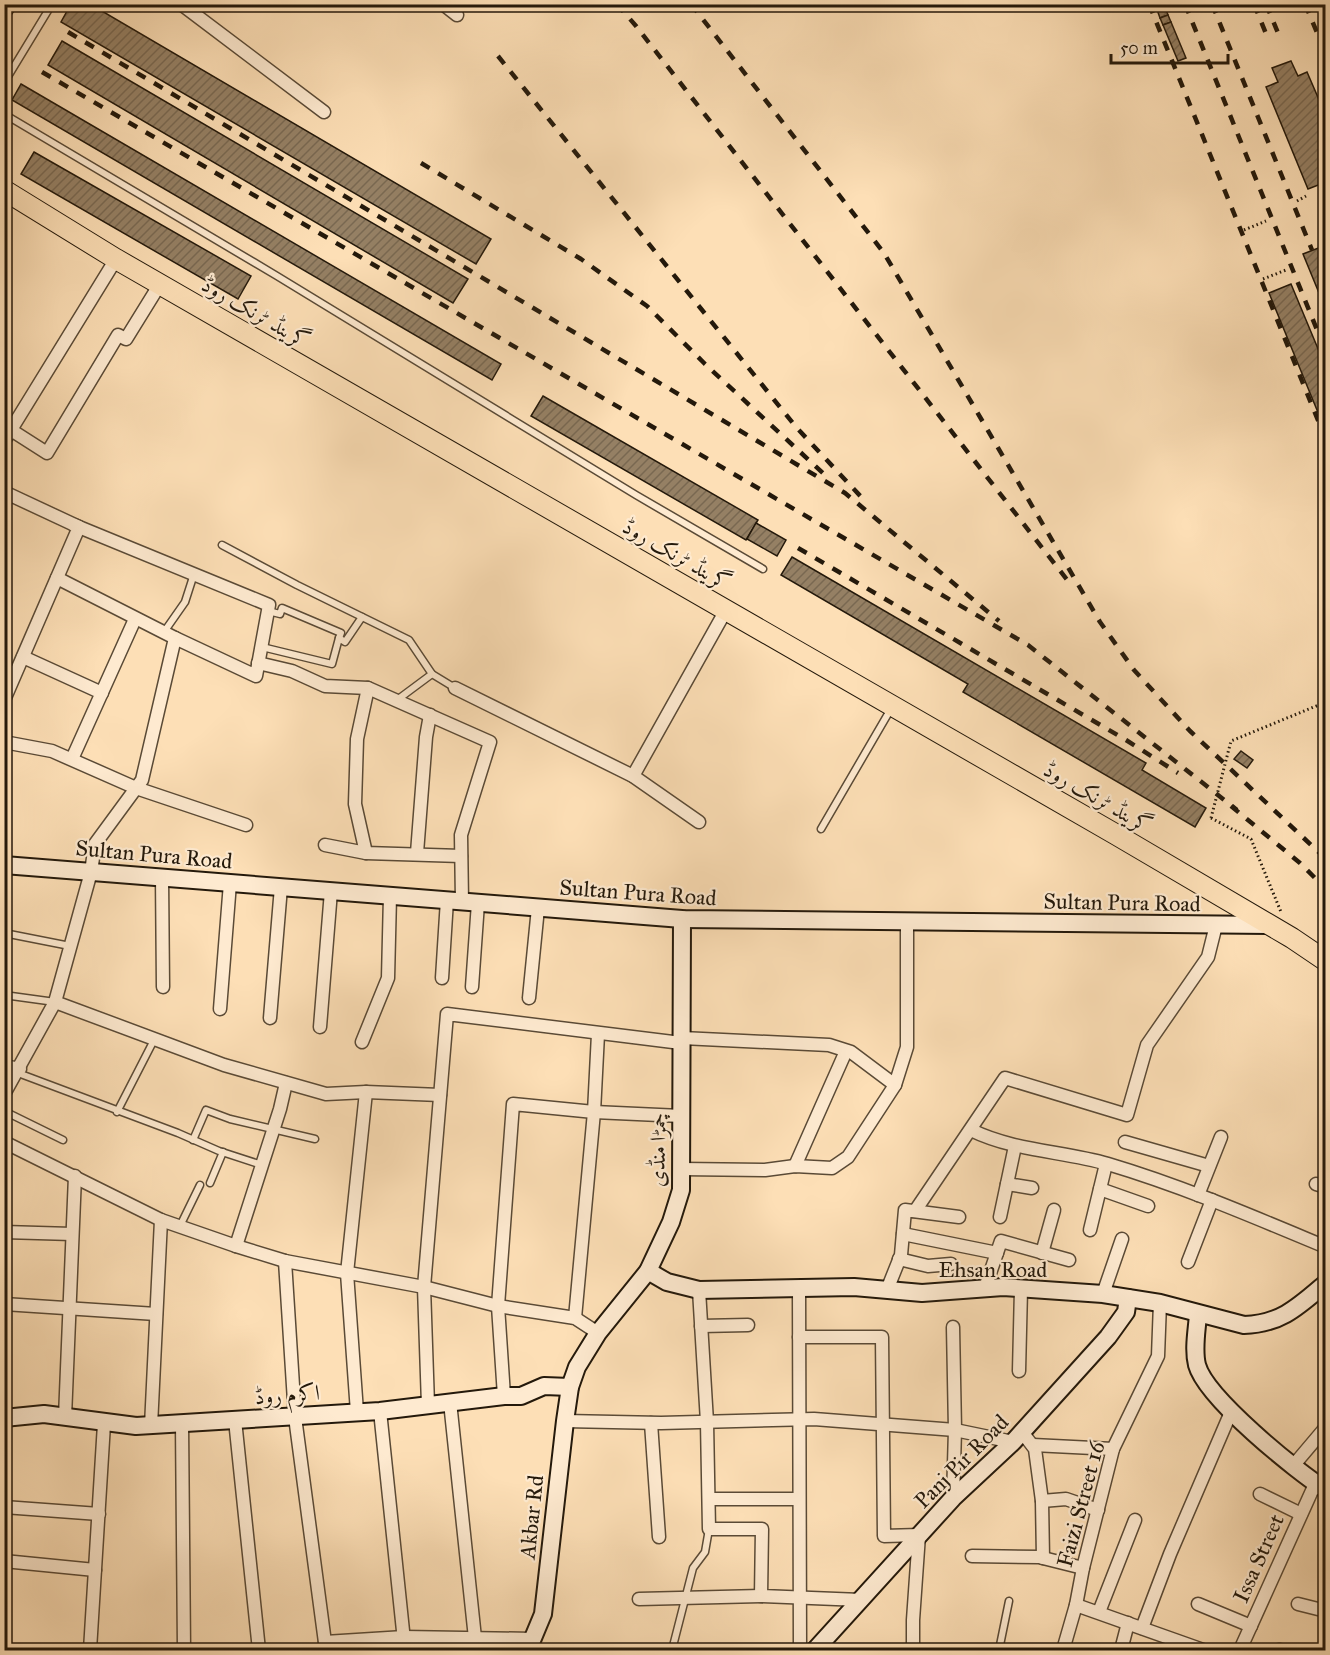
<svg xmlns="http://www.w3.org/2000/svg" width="1330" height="1655" font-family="'IM FELL Great Primer',Amiri,serif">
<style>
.building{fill:url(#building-hatch);stroke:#24190b;stroke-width:1.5}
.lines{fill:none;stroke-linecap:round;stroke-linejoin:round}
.lane-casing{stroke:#5a4a36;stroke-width:9}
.street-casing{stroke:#5a4a36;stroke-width:15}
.secondary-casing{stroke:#24190b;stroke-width:20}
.primary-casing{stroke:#24190b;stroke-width:22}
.path{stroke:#24190b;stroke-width:3;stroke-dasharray:1.5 3;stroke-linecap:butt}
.lane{stroke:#feead0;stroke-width:6}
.street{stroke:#feead0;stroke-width:12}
.secondary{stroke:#feead0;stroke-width:16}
.primary{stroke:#fddfb6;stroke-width:20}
.rail{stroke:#24190b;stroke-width:4.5;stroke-dasharray:10 10;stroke-linecap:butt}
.path-bridge{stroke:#24190b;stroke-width:3;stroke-dasharray:1.5 3;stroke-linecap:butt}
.labels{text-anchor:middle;stroke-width:4.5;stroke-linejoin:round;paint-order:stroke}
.street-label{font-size:22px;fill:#24190b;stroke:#feead0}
</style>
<defs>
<pattern id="building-hatch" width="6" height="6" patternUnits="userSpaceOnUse" patternTransform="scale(1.5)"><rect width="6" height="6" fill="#958064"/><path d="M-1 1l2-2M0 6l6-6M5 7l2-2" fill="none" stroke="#796851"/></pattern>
</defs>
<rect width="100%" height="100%" fill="#fddfb6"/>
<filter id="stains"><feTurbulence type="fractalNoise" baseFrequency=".00333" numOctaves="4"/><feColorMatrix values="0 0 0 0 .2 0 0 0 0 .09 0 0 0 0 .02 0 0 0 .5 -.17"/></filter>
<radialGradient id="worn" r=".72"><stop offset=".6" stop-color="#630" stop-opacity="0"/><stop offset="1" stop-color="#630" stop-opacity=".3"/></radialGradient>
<g class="building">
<polygon points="4,4 19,4 9,18 4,14"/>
<polygon points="71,4 90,4 491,239 476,264 61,22"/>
<polygon points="1155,4 1164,4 1168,15 1160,18"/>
<polygon points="1168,15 1171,22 1163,25 1160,18"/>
<polygon points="1171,22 1186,58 1178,61 1163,25"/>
<polygon points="62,41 468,279 453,303 48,65"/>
<polygon points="1291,61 1298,76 1307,72 1326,116 1326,182 1308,189 1266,87 1278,82 1272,68"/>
<polygon points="21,84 501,364 492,380 12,100"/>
<polygon points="34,152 251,276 238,299 21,174"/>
<polygon points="1326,245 1326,310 1303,254"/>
<polygon points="1291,284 1326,368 1326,432 1269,293"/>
<polygon points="543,396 758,520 746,540 531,416"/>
<polygon points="756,523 786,540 777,556 747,539"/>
<polygon points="792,557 1146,763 1142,770 1206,808 1195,827 963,692 968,684 781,575"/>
<polygon points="1241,751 1253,760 1247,768 1234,759"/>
</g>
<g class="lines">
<g class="lane-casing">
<g id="lane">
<polyline points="4,83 52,4"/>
<polyline points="4,114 277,276 636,495 763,569"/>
<polyline points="222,545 297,585 409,640 432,674"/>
<polyline points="268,611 280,614 282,608 341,633 339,638"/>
<polyline points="164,632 185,602 194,574"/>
<polyline points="262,647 332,664 339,638 345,642 362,617"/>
<polyline points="397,700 432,674 455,688"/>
<polyline points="821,829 892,707"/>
<polyline points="4,933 70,946"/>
<polyline points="4,995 55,1002"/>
<polyline points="18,1073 178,1133 219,1151 262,1165"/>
<polyline points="4,1111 63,1140"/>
<polyline points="117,1112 155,1038"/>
<polyline points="193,1140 206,1110 230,1119 315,1139"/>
<polyline points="210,1183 223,1152"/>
<polyline points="180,1226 200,1185"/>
<polyline points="672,1650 693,1568 705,1552 709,1529"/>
<polyline points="999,1650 1009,1601"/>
</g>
</g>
<g class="street-casing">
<g id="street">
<polyline points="181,4 324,112"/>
<polyline points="443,4 457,15"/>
<polyline points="11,430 47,453 118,335 126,339 160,284"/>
<polyline points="4,441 116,259"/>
<polyline points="4,492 79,527 4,700"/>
<polyline points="74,525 269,605 256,676 175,638"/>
<polyline points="23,657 102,693"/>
<polyline points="258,663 292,671 325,686 368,688 490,742 461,835 462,902"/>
<polyline points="455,688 633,776 699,822"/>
<polyline points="4,742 52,751 136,788 246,825"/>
<polyline points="72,759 135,619"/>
<polyline points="633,776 726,610"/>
<polyline points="325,845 366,853 461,856"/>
<polyline points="366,853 355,804 357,739 368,688"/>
<polyline points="417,853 426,737 430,715"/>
<polyline points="162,877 163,987"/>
<polyline points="442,978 447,900"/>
<polyline points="472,987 478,903"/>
<polyline points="529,998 538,908"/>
<polyline points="55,1002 224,1065 326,1094 366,1092 440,1095"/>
<polyline points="220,1009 230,883"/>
<polyline points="270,1018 281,887"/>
<polyline points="320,1027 331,891"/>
<polyline points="682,1038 829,1045 851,1052 895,1085"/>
<polyline points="362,1042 388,978 390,896"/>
<polyline points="4,1066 20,1069"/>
<polyline points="4,1094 55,1002 91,872 95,844 142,780 175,638 57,578"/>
<path d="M971,1130c43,21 91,21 137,34 74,22 146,53 218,83"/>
<polyline points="4,1142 161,1220 236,1246 285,1261 424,1287 498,1306 575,1318 598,1333"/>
<polyline points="1125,1142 1209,1166"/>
<polyline points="795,1166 846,1051"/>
<polyline points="681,1169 765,1170 795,1166 832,1168 848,1157 895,1085 907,1047 907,922"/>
<polyline points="1007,1184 1032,1188"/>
<polyline points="1316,1184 1326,1187"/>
<polyline points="1100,1189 1148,1206"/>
<polyline points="1198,1195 1221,1137"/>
<polyline points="915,1211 1005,1078 1127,1115 1147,1045 1208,957 1216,925"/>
<polyline points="1000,1217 1015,1146"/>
<polyline points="1090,1230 1106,1164"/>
<polyline points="4,1232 72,1234"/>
<polyline points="903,1234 997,1253"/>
<polyline points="236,1246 280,1109 286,1083"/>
<polyline points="1042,1253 1054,1210"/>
<polyline points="899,1259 928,1266 951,1264"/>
<polyline points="285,1261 295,1417 326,1650"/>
<polyline points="1188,1262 1212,1200"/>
<polyline points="799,1287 800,1650"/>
<polyline points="985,1288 1001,1241 1069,1260"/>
<polyline points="699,1290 707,1422 709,1529 762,1529 761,1596 861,1600"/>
<polyline points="887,1290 901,1255 905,1210 959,1217"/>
<polyline points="1103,1294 1122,1239"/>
<polyline points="4,1304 156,1314"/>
<polyline points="575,1318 594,1112 598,1034"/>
<polyline points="701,1326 748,1325"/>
<polyline points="799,1337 882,1337 884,1536 919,1535 913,1620 913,1650"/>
<polyline points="1019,1371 1021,1289"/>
<polyline points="504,1396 498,1306 513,1104 594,1112 681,1116"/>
<polyline points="450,1402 475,1638"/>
<polyline points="428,1405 424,1287 447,1014 681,1043"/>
<polyline points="380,1411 405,1650"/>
<polyline points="357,1412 347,1273 366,1092"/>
<polyline points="65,1417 75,1176"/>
<polyline points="235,1420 259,1650"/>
<polyline points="565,1421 661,1423 814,1419 955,1430 1013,1442"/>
<polyline points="651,1423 659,1537"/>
<polyline points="182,1424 184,1650"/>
<polyline points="151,1426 161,1220"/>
<polyline points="1022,1432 1035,1449 1042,1501 1066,1499 1098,1510"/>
<polyline points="1033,1445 1113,1449"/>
<polyline points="1293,1466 1326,1427"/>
<polyline points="1260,1494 1301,1514"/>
<polyline points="953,1498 955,1430 953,1327"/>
<polyline points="709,1499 799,1499"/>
<polyline points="1042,1501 1043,1558"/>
<polyline points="4,1507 99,1514"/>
<polyline points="972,1556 1039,1557 1083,1568"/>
<polyline points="4,1561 95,1570"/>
<polyline points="639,1599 761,1596"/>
<polyline points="1198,1604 1251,1626"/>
<polyline points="1298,1604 1326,1611"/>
<polyline points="1076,1605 1203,1650"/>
<polyline points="1099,1612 1135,1520"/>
<polyline points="1142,1628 1170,1554 1231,1412"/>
<polyline points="325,1642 404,1637 533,1639"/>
<polyline points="90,1650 104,1424"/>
<polyline points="1063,1650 1076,1605 1083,1568 1113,1449 1158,1356 1160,1303"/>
<polyline points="1121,1650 1128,1623"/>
<polyline points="1240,1650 1315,1484"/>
<polyline points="1279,1650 1280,1650"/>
</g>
</g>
<g class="secondary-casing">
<g id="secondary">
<polyline points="4,865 682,919 1270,925"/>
<path d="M648,1271l19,11 32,8 155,-3 68,6 81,-6 100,7 57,9 84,22c37,-1 55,-19 82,-42"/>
<path d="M1198,1314c-1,16 -5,35 -1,51 9,33 99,106 129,125"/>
<polyline points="4,1418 44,1414 136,1426 380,1411 504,1396 521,1396 544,1386 570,1387"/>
<polyline points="528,1650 543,1614 565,1421 570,1387 577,1367 598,1333 648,1271 671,1222 681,1190 682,919"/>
<polyline points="815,1650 953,1498 1013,1442 1108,1337 1126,1312 1128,1298"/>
</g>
</g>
<g class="primary-casing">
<polyline id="primary" points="4,190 116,259 1115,834 1292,938 1326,961"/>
</g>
<g class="path">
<polyline points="1297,201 1306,196"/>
<polyline points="1244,230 1266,221"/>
<polyline points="1263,279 1286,270"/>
<polyline points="1211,818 1251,839 1281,912"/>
</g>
<use href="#lane" class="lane"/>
<use href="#street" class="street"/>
<use href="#secondary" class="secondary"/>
<use href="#primary" class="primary"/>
<g class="rail">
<polyline points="617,4 636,26 1068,581"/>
<polyline points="691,4 884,253 1100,622 1134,670 1190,731 1326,859"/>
<polyline points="1149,4 1326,440"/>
<polyline points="1185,4 1326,352"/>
<polyline points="1212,4 1312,250"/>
<polyline points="1254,4 1267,36"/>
<polyline points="1266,4 1278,33"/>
<polyline points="1305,4 1326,54"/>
<polyline points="1321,4 1326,15"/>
<polyline points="68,32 845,493 999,621"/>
<polyline points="498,56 796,427 864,500"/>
<polyline points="42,72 1028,645 1237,810"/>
<polyline points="421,163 581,259 647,306 705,364 825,475"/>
<polyline points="798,548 1126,740 1178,773"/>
<polyline points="1231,806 1300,863 1326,889"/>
</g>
<polyline class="path-bridge" points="1211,818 1231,741 1326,702"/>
</g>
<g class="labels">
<g class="street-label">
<text transform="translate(256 312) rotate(30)" y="8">گرینڈ ٹرنک روڈ</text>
<text transform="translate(677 554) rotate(30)" y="8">گرینڈ ٹرنک روڈ</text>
<text transform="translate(1098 797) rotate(30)" y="8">گرینڈ ٹرنک روڈ</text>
<text transform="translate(154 854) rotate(5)" y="8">Sultan Pura Road</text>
<text transform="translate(638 892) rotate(4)" y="8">Sultan Pura Road</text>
<text transform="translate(1122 902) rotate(1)" y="8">Sultan Pura Road</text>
<text transform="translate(657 1150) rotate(-89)" y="8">چمڑا منڈی</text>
<text x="993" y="1277">Ehsan Road</text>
<text transform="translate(287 1394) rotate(-4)" y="8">اکرم روڈ</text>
<text transform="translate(961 1461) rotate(-45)" y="8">Panj Pir Road</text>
<text transform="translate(1080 1504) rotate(-75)" y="8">Faizi Street 16</text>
<text transform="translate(531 1517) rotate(-84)" y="8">Akbar Rd</text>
<text transform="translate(1258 1558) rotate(-66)" y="8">Issa Street</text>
</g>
</g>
<rect width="1330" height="1655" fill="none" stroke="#fddfb6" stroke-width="24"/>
<rect x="6" y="6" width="1318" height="1643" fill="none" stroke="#24190b" stroke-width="3"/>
<rect x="12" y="12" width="1306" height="1631" fill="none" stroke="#24190b" stroke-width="1.5"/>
<path d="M1111 54v9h117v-9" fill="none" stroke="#24190b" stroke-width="3"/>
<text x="1120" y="54" font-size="18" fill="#24190b" stroke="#feead0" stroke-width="4.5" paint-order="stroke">50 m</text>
<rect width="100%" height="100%" filter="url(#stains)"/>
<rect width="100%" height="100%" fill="url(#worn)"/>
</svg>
